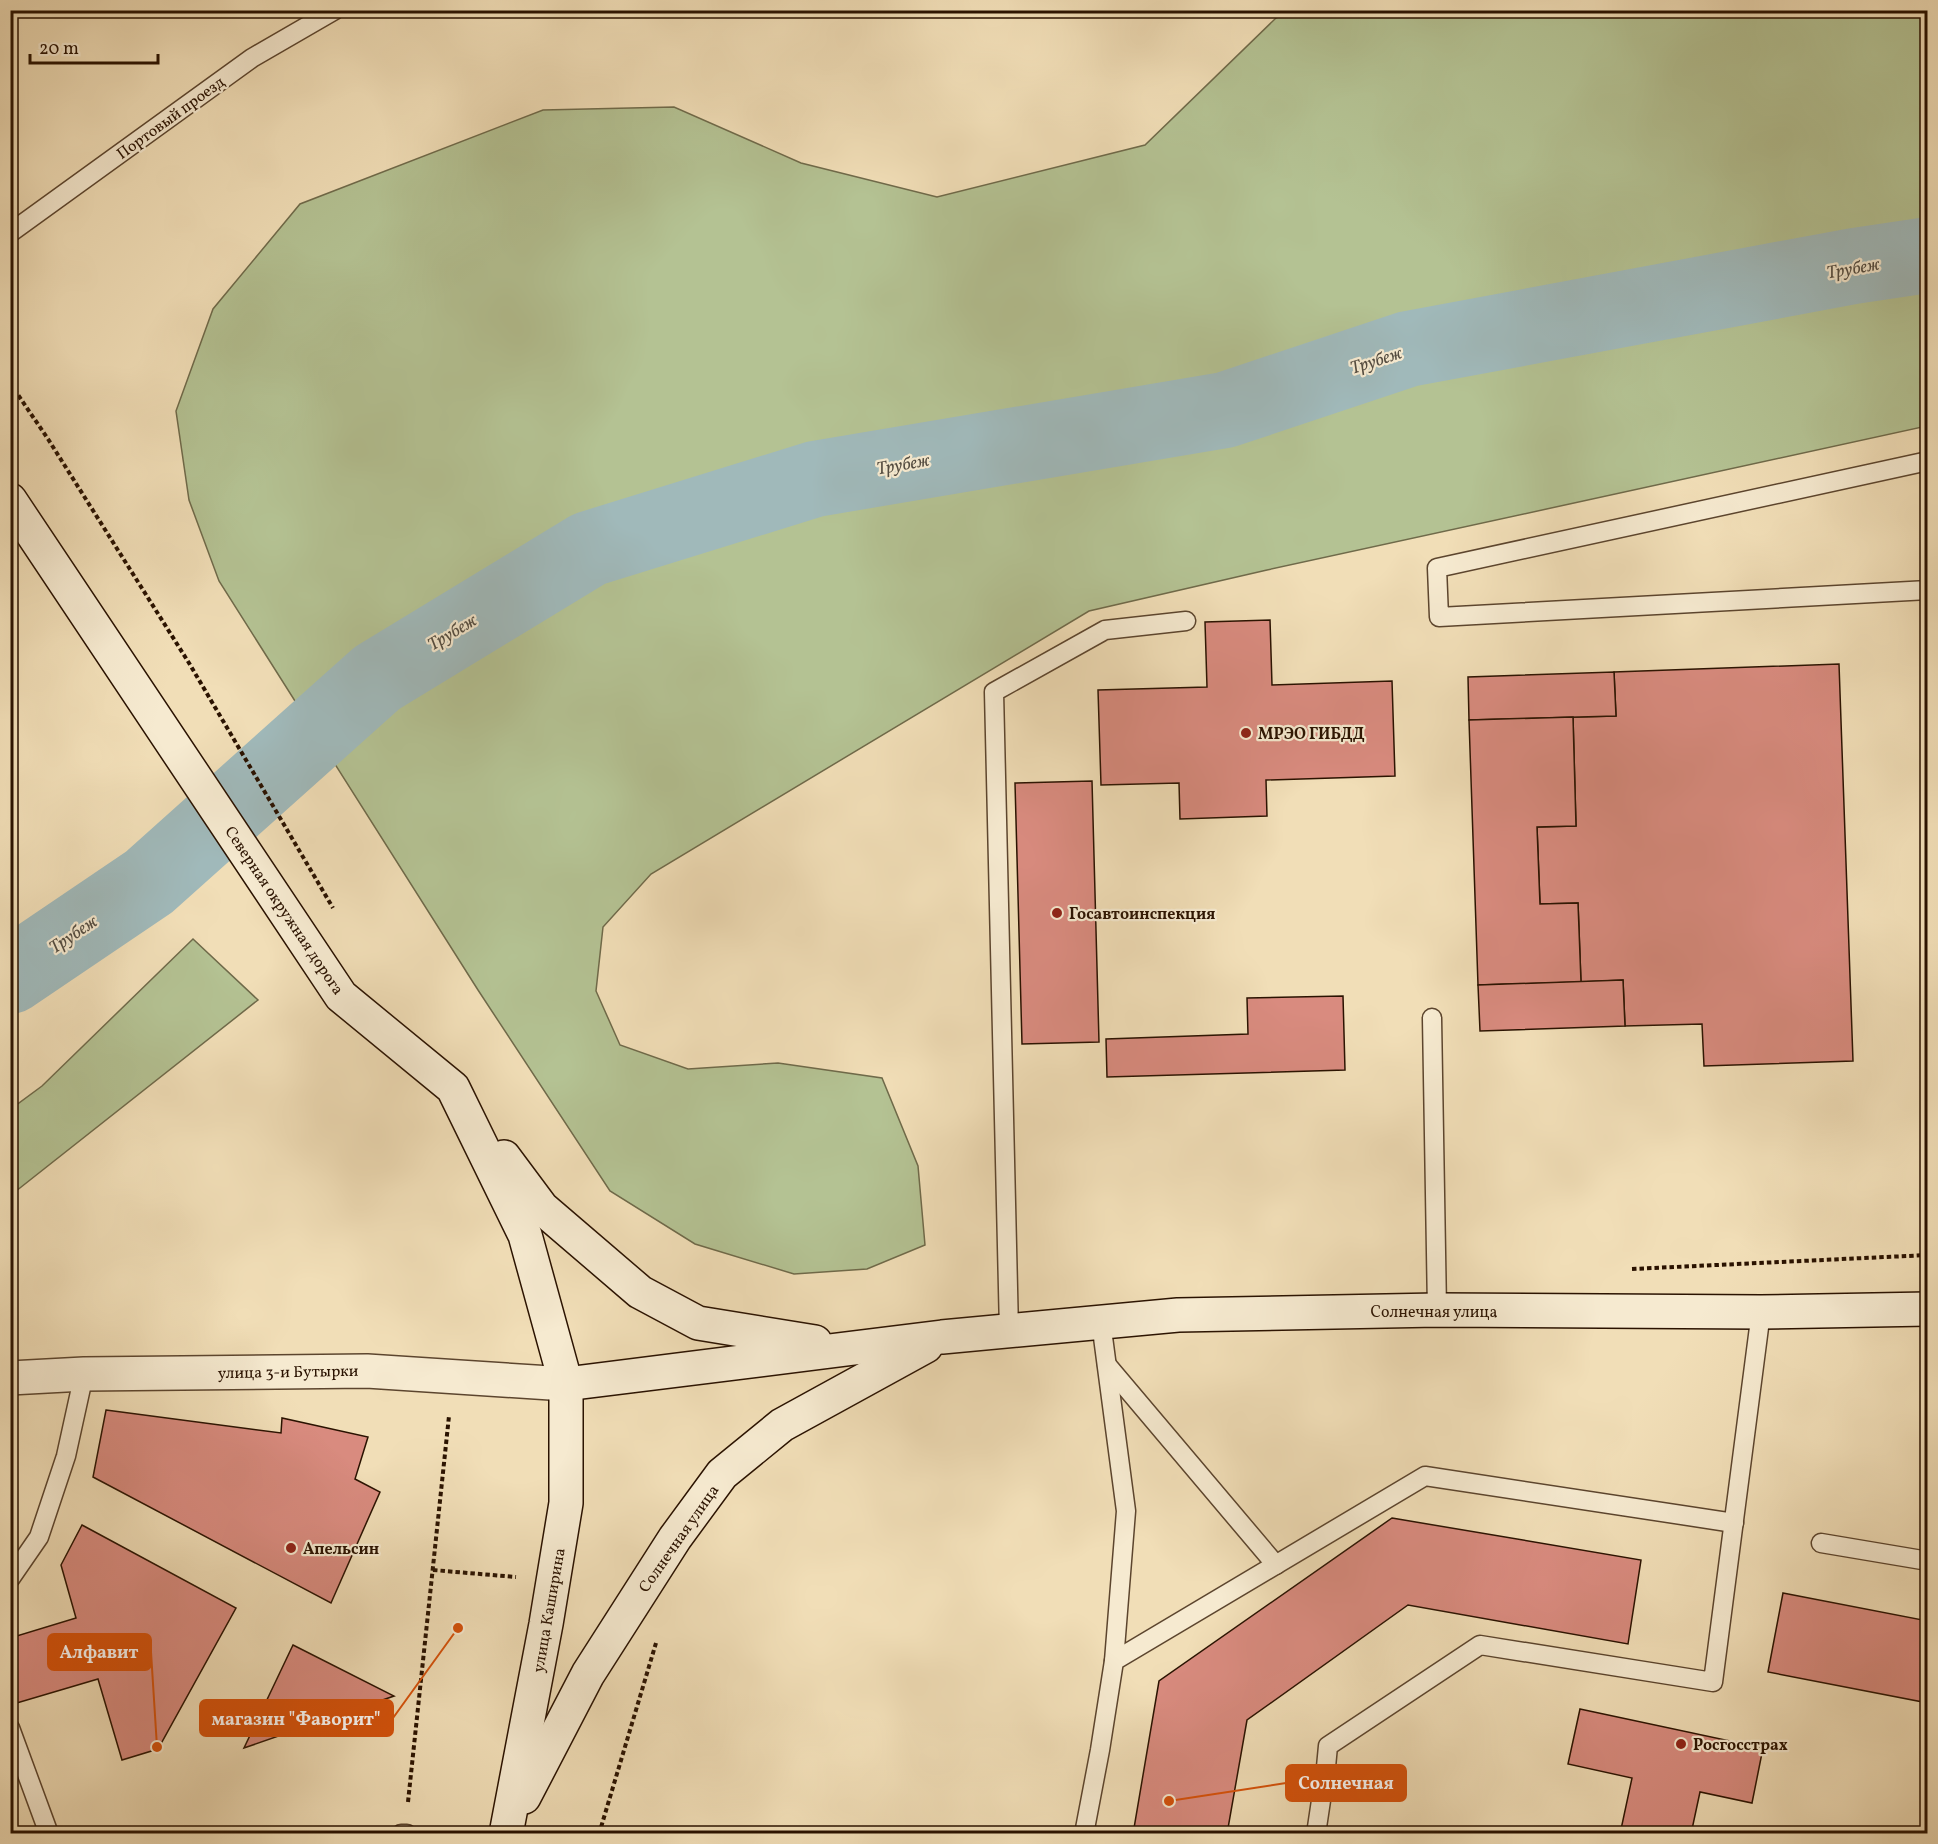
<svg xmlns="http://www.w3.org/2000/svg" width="1938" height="1844" font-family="Vollkorn,serif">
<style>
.green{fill:#b4c293;stroke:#6f6a4a;stroke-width:1.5}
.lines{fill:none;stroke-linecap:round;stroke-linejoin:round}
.river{stroke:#a0b9ba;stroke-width:76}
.building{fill:#d98b7f;stroke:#2a1200;stroke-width:1.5}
.lane-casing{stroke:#5c452e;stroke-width:21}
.street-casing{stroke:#5c452e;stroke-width:36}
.secondary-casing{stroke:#2a1200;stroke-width:36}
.path{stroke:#2a1200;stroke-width:4;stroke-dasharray:4.5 3;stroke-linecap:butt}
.lane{stroke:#f6ead0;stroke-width:18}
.street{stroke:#f6ead0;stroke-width:33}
.secondary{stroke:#f6ead0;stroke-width:33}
.poi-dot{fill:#8f2418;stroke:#f6ead0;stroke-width:2}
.labels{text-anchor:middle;stroke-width:4.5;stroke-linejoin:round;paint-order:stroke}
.street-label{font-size:16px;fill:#2a1200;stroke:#f6ead0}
.poi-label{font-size:16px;font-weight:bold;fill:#2a1200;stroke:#f6ead0;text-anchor:start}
.water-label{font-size:18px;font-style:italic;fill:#534c41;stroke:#f6ead0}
.leader{fill:none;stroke:#d5520b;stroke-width:2}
.callout-dot{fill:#d5520b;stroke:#f6ead0;stroke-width:2}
.callout{fill:#d5520b;stroke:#d5520b;stroke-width:2}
.callout-label{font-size:18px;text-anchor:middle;font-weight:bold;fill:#fff}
</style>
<rect width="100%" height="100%" fill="#f1deb7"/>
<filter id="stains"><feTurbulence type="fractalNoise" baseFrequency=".00333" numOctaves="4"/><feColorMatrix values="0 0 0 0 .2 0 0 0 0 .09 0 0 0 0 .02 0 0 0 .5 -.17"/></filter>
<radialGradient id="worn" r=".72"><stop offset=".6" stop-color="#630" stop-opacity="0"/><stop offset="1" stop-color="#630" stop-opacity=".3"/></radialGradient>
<g class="green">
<polygon points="1290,11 1927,11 1927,426 1267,570 1089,611 651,874 603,927 596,991 620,1045 688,1069 778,1063 882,1078 918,1166 925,1245 867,1269 794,1274 695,1244 610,1191 478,990 219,581 189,500 176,411 213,309 300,204 543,110 674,107 801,163 937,197 1145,145 1276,18"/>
<polygon points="193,939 258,1000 11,1195 11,1109 42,1086"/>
</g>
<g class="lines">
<polyline class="river" points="10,976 149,882 377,678 589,549 815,479 1225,410 1408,349 1854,266 1928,255"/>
</g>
<g class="building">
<polygon points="1270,620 1272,685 1392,681 1395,776 1266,780 1267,816 1180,819 1179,783 1101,785 1098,690 1207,687 1205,622"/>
<polygon points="1839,664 1853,1061 1704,1066 1702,1024 1625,1026 1623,980 1581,982 1578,903 1540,904 1537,827 1576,826 1573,717 1616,716 1614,672"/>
<polygon points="1614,672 1616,716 1469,720 1468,677"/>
<polygon points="1573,717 1576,826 1537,827 1540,904 1578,903 1581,982 1478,985 1469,720"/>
<polygon points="1092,781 1099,1042 1022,1044 1015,783"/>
<polygon points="1623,980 1625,1026 1480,1031 1478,985"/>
<polygon points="1343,996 1345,1070 1107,1077 1106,1039 1248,1034 1247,998"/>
<polygon points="106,1410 281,1433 282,1418 368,1437 355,1479 380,1492 331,1603 93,1477"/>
<polygon points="1392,1518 1641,1560 1628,1644 1408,1605 1247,1720 1227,1834 1133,1834 1159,1681"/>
<polygon points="82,1525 236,1608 158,1749 122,1760 98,1679 10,1705 10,1638 76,1618 61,1565"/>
<polygon points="1783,1593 1928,1621 1928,1703 1768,1672"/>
<polygon points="293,1645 394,1696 244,1748"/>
<polygon points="1580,1709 1763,1748 1752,1803 1700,1792 1691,1834 1620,1834 1632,1778 1568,1764"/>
</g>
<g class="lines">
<g class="lane-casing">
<g id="lane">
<polyline points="10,233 252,58 335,10"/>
<polyline points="1928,461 1437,568 1439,617 1928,590"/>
<polyline points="1432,1018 1437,1310"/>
<polyline points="1101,1322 1126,1511 1114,1661"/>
<polyline points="1009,1331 994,692 1105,630 1186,621"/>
<polyline points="1107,1365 1276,1565"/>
<polyline points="1821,1543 1928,1561"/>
<polyline points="10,1579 39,1537 66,1456 84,1374"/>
<polyline points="10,1728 49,1834"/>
<polyline points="401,1834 407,1834"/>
<polyline points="1084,1834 1100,1750 1114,1661 1425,1476 1734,1523"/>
<polyline points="1316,1834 1326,1767 1328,1746 1480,1645 1713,1682 1761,1312"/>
</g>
</g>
<g class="street-casing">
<polyline id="street" points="10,1378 84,1374 367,1371 566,1384"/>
</g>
<g class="secondary-casing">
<g id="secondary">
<polyline points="10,500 341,996 453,1088 525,1235 566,1384 566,1503 546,1624 506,1834"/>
<polyline points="504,1157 542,1208 640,1292 698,1323 815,1342"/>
<polyline points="566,1384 942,1337 1178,1315 1437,1310 1761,1312 1928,1309"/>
<polyline points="524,1797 588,1674 675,1538 722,1474 782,1425 926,1346"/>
</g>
</g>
<g class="path">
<polyline points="10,383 48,439 189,663 333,908"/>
<polyline points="1632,1269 1928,1255"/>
<polyline points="433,1570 516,1577"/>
<polyline points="408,1802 449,1416"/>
<polyline points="599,1834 656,1643"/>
</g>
<use href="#lane" class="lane"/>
<use href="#street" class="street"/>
<use href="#secondary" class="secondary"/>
</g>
<g class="poi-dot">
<circle cx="1246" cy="733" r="6"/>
<circle cx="1057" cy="913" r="6"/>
<circle cx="291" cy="1548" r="6"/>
<circle cx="1681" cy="1744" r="6"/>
</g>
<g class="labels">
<g class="street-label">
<text transform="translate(170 117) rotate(-36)" y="6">Портовый проезд</text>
<text transform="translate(285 910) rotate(56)" y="6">Северная окружная дорога</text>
<text x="1434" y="1317">Солнечная улица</text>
<text transform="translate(288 1371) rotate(-1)" y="6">улица 3-и Бутырки</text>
<text transform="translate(678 1538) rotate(-55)" y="6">Солнечная улица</text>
<text transform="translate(548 1610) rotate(-80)" y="6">улица Каширина</text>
</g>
<g class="poi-label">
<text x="1258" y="739">МРЭО ГИБДД</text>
<text x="1069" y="919">Госавтоинспекция</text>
<text x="303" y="1554">Апельсин</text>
<text x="1693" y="1750">Росгосстрах</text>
</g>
<g class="water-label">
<text transform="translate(1853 268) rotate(-10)" y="6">Трубеж</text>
<text transform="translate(1376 360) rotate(-18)" y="6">Трубеж</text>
<text transform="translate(903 464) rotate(-10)" y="6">Трубеж</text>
<text transform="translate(452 632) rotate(-31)" y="6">Трубеж</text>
<text transform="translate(73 934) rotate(-34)" y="6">Трубеж</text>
</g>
</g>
<path class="leader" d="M157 1747L151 1652M458 1628L393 1718M1169 1801L1286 1783"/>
<g class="callout-dot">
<circle cx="157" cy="1747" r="6"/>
<circle cx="458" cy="1628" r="6"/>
<circle cx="1169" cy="1801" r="6"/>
</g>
<g class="callout">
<rect x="48" y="1634" width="103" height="36" rx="6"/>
<rect x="200" y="1700" width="193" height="36" rx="6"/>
<rect x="1286" y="1765" width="120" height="36" rx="6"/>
</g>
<g class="callout-label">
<text x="99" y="1658">Алфавит</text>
<text x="296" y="1725">магазин "Фаворит"</text>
<text x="1346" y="1789">Солнечная</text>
</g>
<rect width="1938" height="1844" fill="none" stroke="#f1deb7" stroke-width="36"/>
<rect x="12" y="12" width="1914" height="1820" fill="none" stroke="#2a1200" stroke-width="3"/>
<rect x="18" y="18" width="1902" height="1808" fill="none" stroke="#2a1200" stroke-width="1.5"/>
<path d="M30 54v9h128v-9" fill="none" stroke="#2a1200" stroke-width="3"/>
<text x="39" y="54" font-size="18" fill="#2a1200" stroke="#f6ead0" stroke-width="4.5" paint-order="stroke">20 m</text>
<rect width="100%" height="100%" filter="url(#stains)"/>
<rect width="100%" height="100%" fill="url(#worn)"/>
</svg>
